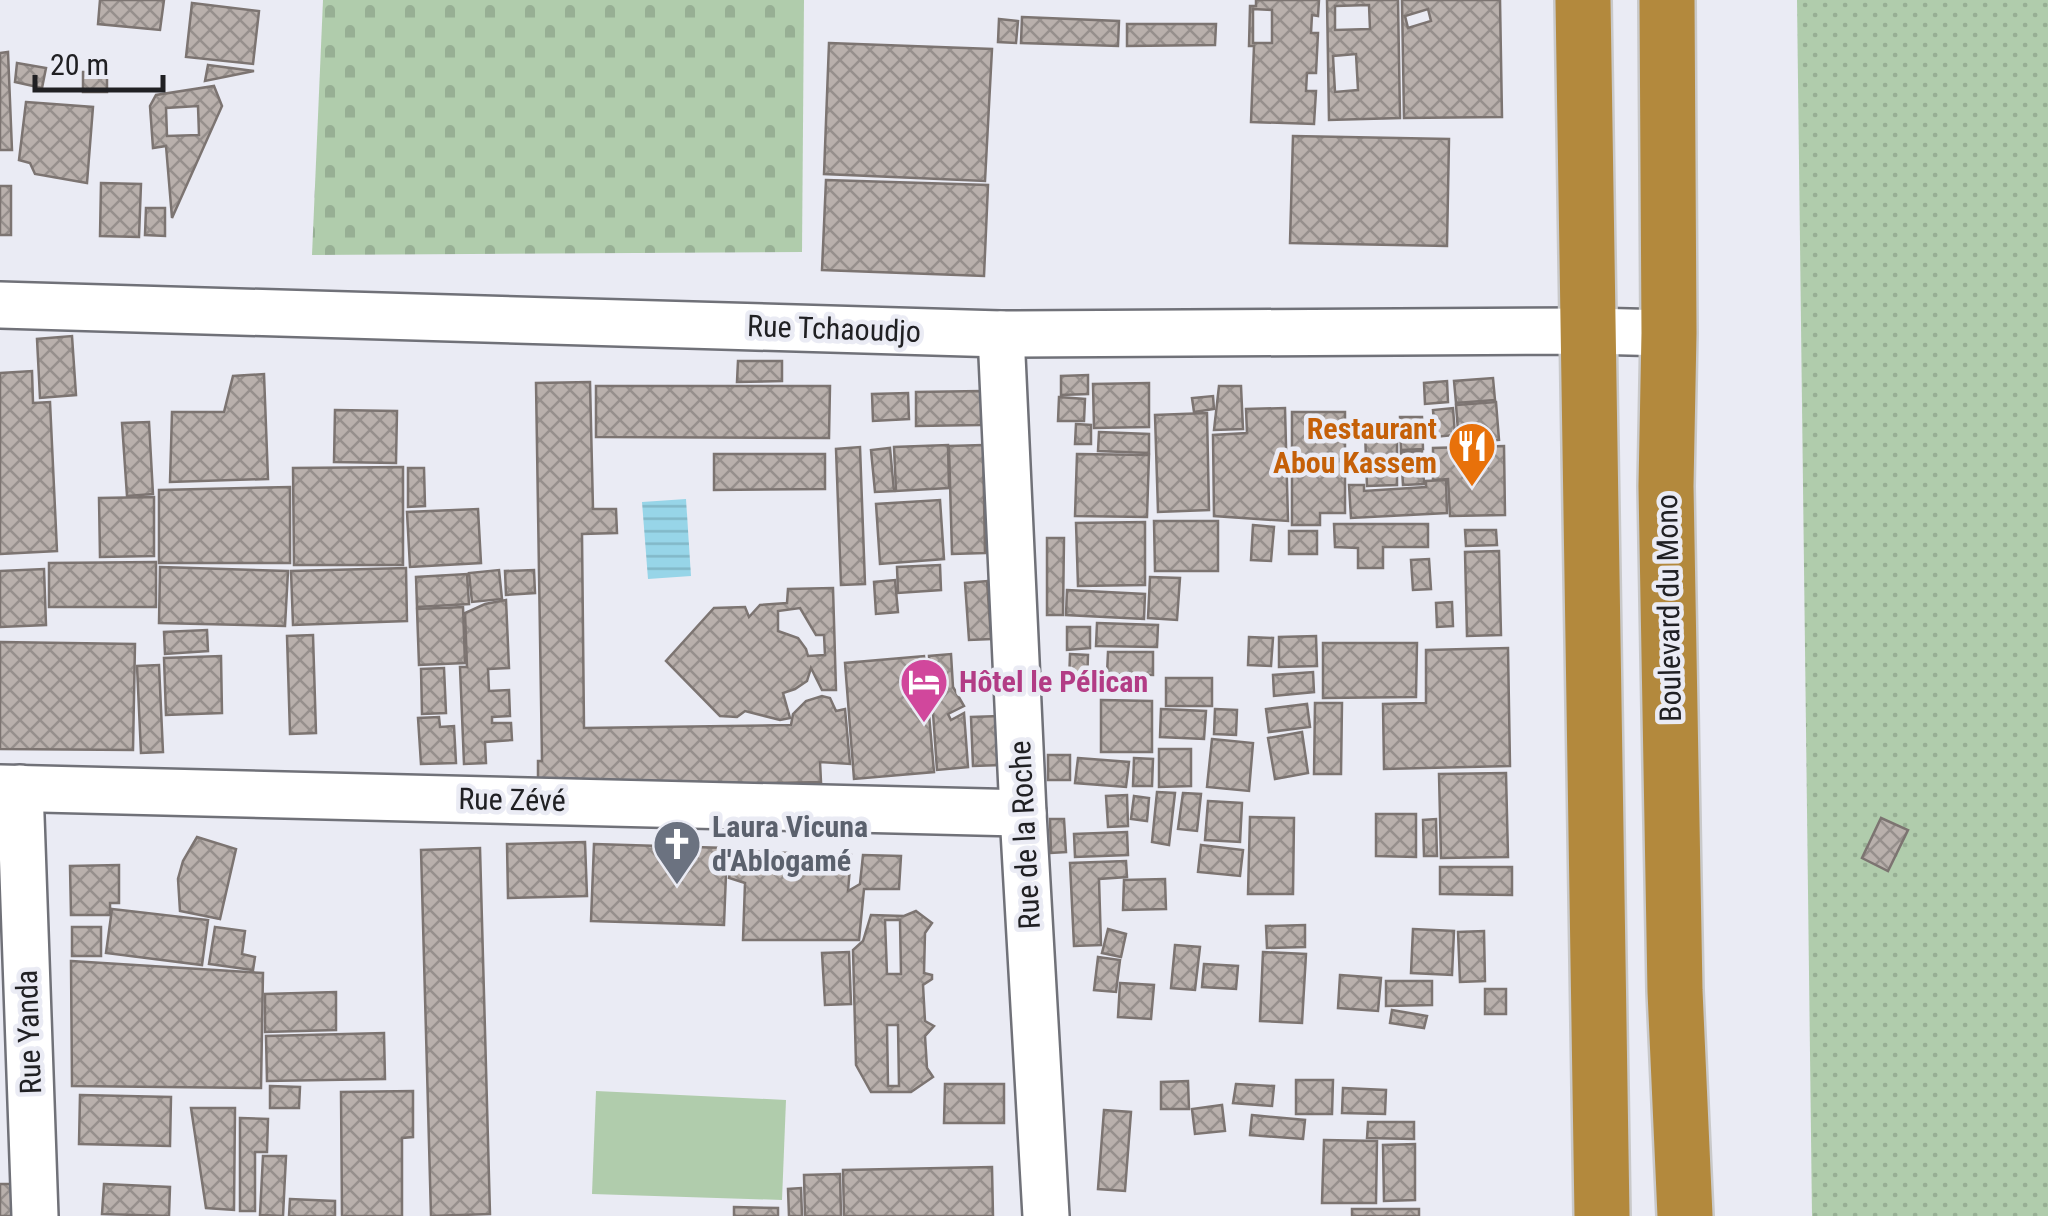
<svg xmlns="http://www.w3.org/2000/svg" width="2048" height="1216" font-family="'Roboto Condensed',sans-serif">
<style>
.green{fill:url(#green-dots)}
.cemetery{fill:url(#cemetery-stones)}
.pitch{fill:#b0ccac}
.water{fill:url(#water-rules)}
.building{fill:url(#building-cross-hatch);stroke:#7c7471;stroke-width:2.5;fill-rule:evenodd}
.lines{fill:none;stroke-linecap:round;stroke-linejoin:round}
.street-casing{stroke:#707178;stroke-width:50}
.highway-casing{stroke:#c9c9ca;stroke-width:60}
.street{stroke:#fff;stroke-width:45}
.highway{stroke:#b3893d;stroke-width:55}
.labels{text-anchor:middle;stroke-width:9;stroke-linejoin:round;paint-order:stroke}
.street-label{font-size:30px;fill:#202023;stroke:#eaebf4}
.food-label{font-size:30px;font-weight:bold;fill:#c56008;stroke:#eaebf4;text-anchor:end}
.hotel-label{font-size:30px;font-weight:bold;fill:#b23c85;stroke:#eaebf4;text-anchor:start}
.worship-label{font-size:30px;font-weight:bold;fill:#5b616d;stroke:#eaebf4;text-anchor:start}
</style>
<defs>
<pattern id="green-dots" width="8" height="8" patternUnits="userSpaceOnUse" patternTransform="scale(2.5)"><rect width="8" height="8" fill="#b0ccac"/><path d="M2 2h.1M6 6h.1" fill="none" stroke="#97af94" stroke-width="1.8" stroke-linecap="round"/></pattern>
<pattern id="cemetery-stones" width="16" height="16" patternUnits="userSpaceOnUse" patternTransform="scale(2.5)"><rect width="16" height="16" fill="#b0ccac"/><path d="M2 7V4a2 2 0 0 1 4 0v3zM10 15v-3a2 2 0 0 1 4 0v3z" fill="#97af94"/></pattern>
<pattern id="water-rules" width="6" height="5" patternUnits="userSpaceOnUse" patternTransform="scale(2.5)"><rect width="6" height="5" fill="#97d5e8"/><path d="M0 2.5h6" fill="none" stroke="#82b7c7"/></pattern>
<pattern id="building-cross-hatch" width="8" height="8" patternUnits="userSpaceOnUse" patternTransform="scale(2.5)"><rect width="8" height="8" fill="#b9b0ac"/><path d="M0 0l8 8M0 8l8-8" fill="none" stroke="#968f8c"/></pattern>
</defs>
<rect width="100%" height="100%" fill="#eaebf4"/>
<polygon class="green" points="1797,0 2048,0 2048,1216 1812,1216"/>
<polygon class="cemetery" points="323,0 804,0 802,252 312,255"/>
<polygon class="pitch" points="596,1091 786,1100 782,1200 592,1194"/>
<polygon class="water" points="686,499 691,576 648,579 642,502"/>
<g class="building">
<polygon points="100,0 164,0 160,30 98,24"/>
<path d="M1256,0h63l-1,16 -6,-1 -1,18h7l-2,40h-9l-1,18h10l-2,33 -63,-2 3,-76h-5l1,-40h6zM1253,9l19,1v33h-19z"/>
<path d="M1327,0h71l2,118 -71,2zM1369,5l1,24 -35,1v-24zM1356,54l2,36 -23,2 -2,-36z"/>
<path d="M1402,0h98l2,117 -98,1zM1428,9l3,12 -23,7 -3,-12z"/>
<polygon points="192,3 259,11 253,64 186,57"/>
<polygon points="1022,17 1119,21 1118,46 1021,43"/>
<polygon points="999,19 1018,21 1016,43 998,42"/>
<polygon points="1127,24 1216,24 1215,45 1127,46"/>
<polygon points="829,43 992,49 985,181 824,174"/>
<polygon points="8,52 12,150 0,150 0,53"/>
<polygon points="17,63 46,68 42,88 15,82"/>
<polygon points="208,65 254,71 205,81"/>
<rect x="83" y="72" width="24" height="20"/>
<path d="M214,86l8,20 -50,112 -6,-72 -13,2 -3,-42 6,-11zM198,106l1,29 -32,1 -1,-28z"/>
<polygon points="26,102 93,107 87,183 35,174 30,163 19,160"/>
<polygon points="1293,136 1449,139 1447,246 1290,243"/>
<polygon points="826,180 988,185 984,276 822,270"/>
<polygon points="101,183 141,184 139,237 100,236"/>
<rect x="0" y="186" width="11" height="49"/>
<polygon points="146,208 165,208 165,236 145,235"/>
<polygon points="72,336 76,395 40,398 37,339"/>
<polygon points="738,361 782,361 782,381 737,382"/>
<polygon points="32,371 33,403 50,402 57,551 0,554 0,373"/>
<polygon points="264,374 268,479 170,482 172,412 224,412 233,376"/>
<polygon points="1088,375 1088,394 1061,395 1061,376"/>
<polygon points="1493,378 1495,400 1456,403 1454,381"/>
<polygon points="1447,381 1448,402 1425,404 1424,383"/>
<polygon points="590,382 593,509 616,509 617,533 582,534 584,728 791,725 793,714 806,701 822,696 830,698 836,711 845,709 850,764 820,762 821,782 538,788 538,761 542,761 536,383"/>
<polygon points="1149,383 1149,427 1094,428 1093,384"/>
<polygon points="596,386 830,386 829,438 596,437"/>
<polygon points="1219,386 1241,386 1243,429 1214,430"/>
<polygon points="981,391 981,425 916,426 916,392"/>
<polygon points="908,393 909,419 873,421 872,394"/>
<polygon points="1213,396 1214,409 1194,412 1192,398"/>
<polygon points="1059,397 1085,399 1084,421 1058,421"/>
<polygon points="1496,402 1499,440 1459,444 1456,405"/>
<polygon points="1285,408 1288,521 1214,516 1213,435 1247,433 1246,409"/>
<polygon points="1453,408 1455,435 1435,437 1433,410"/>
<polygon points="335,410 397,411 396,463 334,462"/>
<polygon points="1292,412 1345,412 1345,513 1320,513 1320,525 1292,525"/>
<polygon points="1207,413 1209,510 1158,512 1155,415"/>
<polygon points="1400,417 1422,417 1423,449 1401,450"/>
<polygon points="149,422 153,494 127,496 122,423"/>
<polygon points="1076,424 1091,425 1091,444 1075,444"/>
<polygon points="1397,431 1397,485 1367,486 1365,432"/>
<polygon points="1099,432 1149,434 1149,453 1098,451"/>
<polygon points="948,445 949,488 896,491 894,447"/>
<polygon points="983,445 985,553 952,554 949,446"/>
<polygon points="1504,446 1505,515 1450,516 1448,479 1433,480 1433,448"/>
<polygon points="860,447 865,584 841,585 836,449"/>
<polygon points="890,448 894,491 875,492 871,450"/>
<polygon points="1422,451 1424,484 1403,485 1401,452"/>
<polygon points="714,454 825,454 825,489 714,490"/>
<polygon points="1077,454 1149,455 1147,517 1075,516"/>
<polygon points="403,467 403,565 294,565 293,468"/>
<polygon points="408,468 424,468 425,506 408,507"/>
<polygon points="1446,480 1447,513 1351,518 1349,485 1364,485 1364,491 1426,487 1426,481"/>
<polygon points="290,487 290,563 159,563 159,490"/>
<polygon points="154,497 154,556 100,557 99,498"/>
<polygon points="940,500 944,559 880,564 876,504"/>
<polygon points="478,509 481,563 410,567 407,512"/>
<polygon points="1154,521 1218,521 1218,571 1155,571"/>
<polygon points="1145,522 1145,585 1078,586 1076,523"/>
<polygon points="1334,524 1428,524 1428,547 1383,547 1383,568 1358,568 1358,548 1335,547"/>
<polygon points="1253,525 1274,527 1271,561 1251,560"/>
<polygon points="1465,530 1496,530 1497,545 1466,546"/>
<rect x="1289" y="531" width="28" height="23"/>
<polygon points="1047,538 1064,538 1063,615 1047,615"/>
<polygon points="1499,551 1501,635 1467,636 1465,552"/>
<polygon points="1429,559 1431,589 1413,590 1411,560"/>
<polygon points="156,562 156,607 49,607 49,563"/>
<polygon points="940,565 941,590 898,593 897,567"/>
<polygon points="160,567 288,571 285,626 159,623"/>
<polygon points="406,568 407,621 293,625 291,571"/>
<polygon points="44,569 46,625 0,627 0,571"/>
<polygon points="499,570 502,599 472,602 469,573"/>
<polygon points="534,570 535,593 506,595 505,571"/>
<polygon points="467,574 469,604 417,607 416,577"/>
<polygon points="1150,577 1180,578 1177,620 1148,618"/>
<polygon points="895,580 898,612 876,614 874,582"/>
<polygon points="987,581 991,639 969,640 965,583"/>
<path d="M833,588l3,102h-14l-11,-22 -4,13 -12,8 -12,4 7,25 -10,2 -35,-9 -8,6 -17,-1 -54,-55 48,-53 31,-1 4,10 11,-12 27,-2 1,-14zM800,608l16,27h8l1,20 -17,1 -2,-7 -8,-11 -20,-7v-20z"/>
<polygon points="1067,590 1145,594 1144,619 1066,615"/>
<polygon points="506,600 509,668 488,669 489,691 509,690 510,716 492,717 492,723 511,723 512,740 485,742 486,763 464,764 460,667 467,667 465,613 485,604"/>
<polygon points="1452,602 1453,626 1437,627 1436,603"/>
<polygon points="463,607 465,663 419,665 417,609"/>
<polygon points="1097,623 1158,625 1157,647 1096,646"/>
<polygon points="1067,627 1090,627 1090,648 1067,650"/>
<polygon points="207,630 208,651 165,654 164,632"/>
<polygon points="313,635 316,733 290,734 287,636"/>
<polygon points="1316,636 1317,666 1279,667 1279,637"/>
<polygon points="1249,637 1273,638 1271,666 1248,665"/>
<polygon points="0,642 135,644 133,750 0,749"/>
<polygon points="1323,643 1417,643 1416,697 1323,698"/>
<polygon points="1508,648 1510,766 1384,769 1383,704 1426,703 1426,650"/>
<polygon points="1108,652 1153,652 1153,675 1107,674"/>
<polygon points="951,654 953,687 964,706 948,714 951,720 964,713 968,767 937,770 929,656"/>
<polygon points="1070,654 1088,655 1087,683 1069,683"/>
<polygon points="221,656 222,713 166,715 164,658"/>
<polygon points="924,656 934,772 854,779 845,663"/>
<polygon points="159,665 163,752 141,753 137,666"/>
<polygon points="444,668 446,713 422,714 421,669"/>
<polygon points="1313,672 1314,692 1274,696 1273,675"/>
<rect x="1166" y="678" width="46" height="28"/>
<polygon points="1101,700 1152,701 1152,752 1101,752"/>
<polygon points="1315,703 1342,703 1341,774 1314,774"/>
<polygon points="1307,704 1310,727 1269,732 1266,709"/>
<polygon points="1161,709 1206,711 1204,739 1160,737"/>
<polygon points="1215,709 1237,710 1236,735 1214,734"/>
<polygon points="1000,716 1002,765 973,766 971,717"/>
<polygon points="439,717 440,727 454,726 456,763 421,764 418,718"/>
<polygon points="1302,732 1308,773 1275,779 1268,738"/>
<polygon points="1212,739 1253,743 1249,791 1207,787"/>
<polygon points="1159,749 1191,749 1191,786 1159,787"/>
<rect x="1048" y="755" width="22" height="25"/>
<polygon points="1078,758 1129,762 1126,787 1075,783"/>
<polygon points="1134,758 1153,759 1152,786 1133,786"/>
<polygon points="1506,773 1508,857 1441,858 1439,774"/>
<polygon points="1157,792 1175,793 1169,845 1152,842"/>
<polygon points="1183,793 1201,794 1197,831 1178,829"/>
<polygon points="1127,795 1128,826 1108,827 1106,796"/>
<polygon points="1134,796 1149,798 1147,821 1131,819"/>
<polygon points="1208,801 1242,803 1240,842 1205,840"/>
<polygon points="1376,814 1416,814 1416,857 1376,856"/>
<polygon points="1250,817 1294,818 1293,894 1248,894"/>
<polygon points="1881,818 1908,830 1888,871 1862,858"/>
<polygon points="1050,819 1064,819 1066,852 1051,853"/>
<polygon points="1436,819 1437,856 1424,856 1423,820"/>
<polygon points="1127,832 1128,855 1075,857 1074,834"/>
<polygon points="197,837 236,849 220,919 180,911 178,879 183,861"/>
<polygon points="585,842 587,896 508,898 507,844"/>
<polygon points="594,844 727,848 724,925 591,921"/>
<polygon points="1201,845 1243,850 1240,876 1198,872"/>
<polygon points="480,848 490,1214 431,1216 421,850"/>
<polygon points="735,851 851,855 848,891 860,884 863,855 901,856 899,889 864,889 859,940 743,940 745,883 729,878"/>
<polygon points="1126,861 1127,877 1099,879 1101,945 1074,946 1070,863"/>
<polygon points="119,865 119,903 110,903 110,915 71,915 70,866"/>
<polygon points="1440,867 1512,867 1512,895 1440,894"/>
<polygon points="1165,879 1166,909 1123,910 1124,880"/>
<polygon points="112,909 208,920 202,965 106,953"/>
<path d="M916,911l16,12 -7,10 -1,40 8,2v4l-9,6 2,36 9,5 -9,10 2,32 6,9 -22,15h-40l-15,-27 -3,-115 10,-9 8,-26 33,1zM885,920h15l1,54h-14zM887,1025h11l1,61h-11z"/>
<polygon points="1305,925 1305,947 1267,948 1266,926"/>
<rect x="72" y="927" width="29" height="29"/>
<polygon points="215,927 245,931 242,954 255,957 253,970 209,964"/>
<polygon points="1108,929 1126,934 1121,957 1102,953"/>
<polygon points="1413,929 1454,931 1452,975 1411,973"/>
<polygon points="1484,931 1485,981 1460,982 1458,932"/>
<polygon points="1175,945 1200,947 1195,990 1171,988"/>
<polygon points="849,952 851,1004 825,1005 822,953"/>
<polygon points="1263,952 1306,954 1302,1023 1260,1021"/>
<polygon points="1098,957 1120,960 1116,992 1094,990"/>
<polygon points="71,961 263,973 261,1088 72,1086"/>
<polygon points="1204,964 1238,966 1236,989 1202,987"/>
<polygon points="1340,975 1381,978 1378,1011 1338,1008"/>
<polygon points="1386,981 1432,981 1432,1005 1386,1006"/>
<polygon points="1120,983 1154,985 1151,1019 1118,1017"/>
<rect x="1485" y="989" width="21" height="25"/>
<polygon points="336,992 336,1030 265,1032 265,994"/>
<polygon points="1392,1010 1427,1016 1424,1028 1390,1023"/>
<polygon points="384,1033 385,1079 267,1081 266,1036"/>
<polygon points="1296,1080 1333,1080 1332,1114 1296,1114"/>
<polygon points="1188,1081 1189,1109 1161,1109 1161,1082"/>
<polygon points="945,1084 1004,1084 1004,1123 944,1123"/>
<polygon points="1236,1084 1274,1086 1272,1106 1233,1103"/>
<polygon points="270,1086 300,1087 299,1108 270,1108"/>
<polygon points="1343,1088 1386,1090 1385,1114 1342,1113"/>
<polygon points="413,1091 413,1137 402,1138 402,1216 342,1216 341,1092"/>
<polygon points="80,1095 171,1097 170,1146 79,1144"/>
<polygon points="1222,1105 1225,1131 1195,1134 1192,1109"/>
<polygon points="191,1108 235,1108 234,1210 206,1208"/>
<polygon points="1104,1110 1131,1112 1125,1191 1098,1189"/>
<polygon points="1252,1115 1305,1120 1303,1139 1250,1135"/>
<polygon points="240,1118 268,1119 267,1152 255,1152 255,1211 240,1211"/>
<polygon points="1368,1122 1414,1122 1414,1139 1367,1138"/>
<polygon points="1324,1140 1377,1141 1376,1203 1322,1203"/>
<polygon points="1415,1144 1415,1200 1384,1201 1383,1145"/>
<polygon points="263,1156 286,1156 283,1216 260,1215"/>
<polygon points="992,1167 993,1216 844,1216 843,1170"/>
<polygon points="840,1174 841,1216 805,1216 804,1175"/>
<polygon points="0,1184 15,1184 16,1216 0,1216"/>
<polygon points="104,1184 170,1187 169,1216 102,1214"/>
<polygon points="801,1188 802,1216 789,1216 788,1189"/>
<polygon points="290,1199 335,1201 335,1216 289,1216"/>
<polygon points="734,1207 778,1208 778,1216 734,1216"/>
<rect x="1352" y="1209" width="67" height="7"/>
</g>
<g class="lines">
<g class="street-casing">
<g id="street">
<polyline points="0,305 1001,334 1590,331 1669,333"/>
<polyline points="1001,334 1023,813 1046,1216"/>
<polyline points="0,788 1023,813"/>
<polyline points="20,788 35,1216"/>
</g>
</g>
<g class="highway-casing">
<g id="highway">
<polyline points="1583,0 1602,1216"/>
<polyline points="1667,0 1669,333 1666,486 1675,991 1685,1216"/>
</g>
</g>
<use href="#street" class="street"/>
<use href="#highway" class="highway"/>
</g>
<defs>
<g id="restaurant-pin" transform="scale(2.5)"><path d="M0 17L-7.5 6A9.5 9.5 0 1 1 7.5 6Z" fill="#e8710a" stroke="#eaebf4"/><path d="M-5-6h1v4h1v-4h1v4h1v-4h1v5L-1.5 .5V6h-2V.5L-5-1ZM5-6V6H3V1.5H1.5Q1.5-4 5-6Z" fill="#fff"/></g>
<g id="hotel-pin" transform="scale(2.5)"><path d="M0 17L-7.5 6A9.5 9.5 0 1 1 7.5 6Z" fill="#d1479c" stroke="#eaebf4"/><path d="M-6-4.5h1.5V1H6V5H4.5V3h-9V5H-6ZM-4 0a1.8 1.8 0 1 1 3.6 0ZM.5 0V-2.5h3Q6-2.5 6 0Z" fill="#fff"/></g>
<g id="church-pin" transform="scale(2.5)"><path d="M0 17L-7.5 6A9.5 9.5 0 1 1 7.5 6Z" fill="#6b7280" stroke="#eaebf4"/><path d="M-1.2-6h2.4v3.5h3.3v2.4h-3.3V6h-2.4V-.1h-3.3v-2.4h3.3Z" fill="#fff"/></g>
</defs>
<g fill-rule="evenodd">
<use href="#restaurant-pin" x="1472" y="446"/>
<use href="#hotel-pin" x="924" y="682"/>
<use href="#church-pin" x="677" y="844"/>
</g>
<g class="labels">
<g class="street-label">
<text transform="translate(834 329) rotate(2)" y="10">Rue Tchaoudjo</text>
<text transform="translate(1669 608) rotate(-91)" y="10">Boulevard du Mono</text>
<text transform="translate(512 800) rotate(1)" y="10">Rue Zévé</text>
<text transform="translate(1025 835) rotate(-93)" y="10">Rue de la Roche</text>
<text transform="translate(29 1032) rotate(-92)" y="10">Rue Yanda</text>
</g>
<g class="food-label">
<text x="1437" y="439">Restaurant<tspan x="1437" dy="34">Abou Kassem</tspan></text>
</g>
<g class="hotel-label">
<text x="959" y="692">Hôtel le Pélican</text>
</g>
<g class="worship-label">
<text x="712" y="837">Laura Vicuna<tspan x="712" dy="34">d'Ablogamé</tspan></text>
</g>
</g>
<path d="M35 75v15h128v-15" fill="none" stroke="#202023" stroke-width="5"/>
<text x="50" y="75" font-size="30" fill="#202023" stroke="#eaebf4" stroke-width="8" paint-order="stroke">20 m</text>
</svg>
